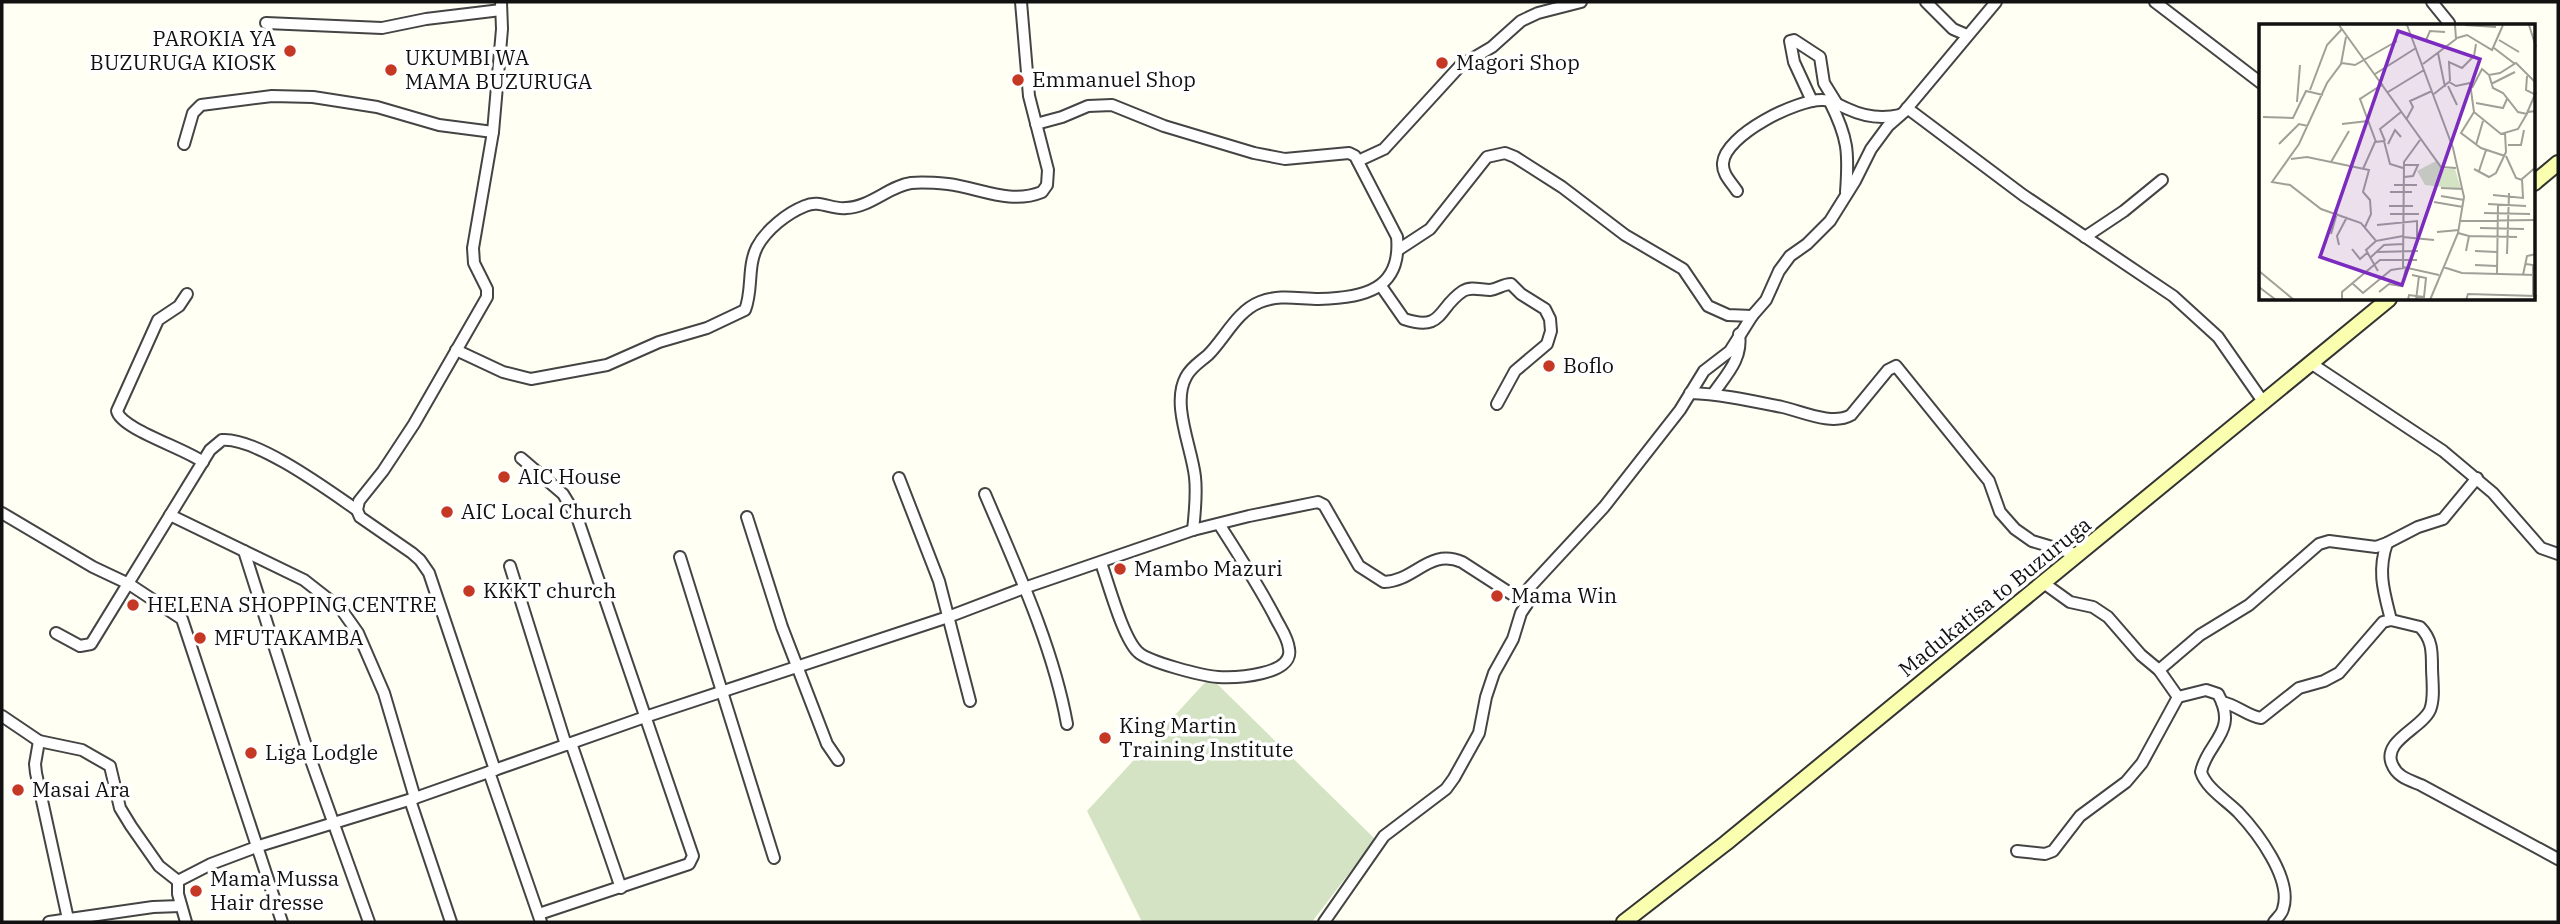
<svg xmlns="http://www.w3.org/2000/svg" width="2560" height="924" font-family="'IBM Plex Serif',serif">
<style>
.cemetery{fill:#d3e3c3}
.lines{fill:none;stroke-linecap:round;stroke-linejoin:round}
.minor-casing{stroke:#444;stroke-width:14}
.secondary-casing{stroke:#333;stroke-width:18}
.minor{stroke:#fff;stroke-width:10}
.secondary{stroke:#faffaf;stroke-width:14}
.poi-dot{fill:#c53824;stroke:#fff;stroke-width:2.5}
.labels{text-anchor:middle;stroke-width:7;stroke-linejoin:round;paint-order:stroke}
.poi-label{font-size:21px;fill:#111;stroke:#fff;text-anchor:start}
.street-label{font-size:21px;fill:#111;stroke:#fff}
.inset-road{fill:none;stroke:#a0a099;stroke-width:2}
.view{fill:#7b2cbf;fill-opacity:0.15;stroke:#7b2cbf;stroke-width:3.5}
.inset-edge{fill:none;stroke:#111;stroke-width:3.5}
</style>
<rect width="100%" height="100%" fill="#fffff4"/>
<polygon class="cemetery" points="1210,677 1375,839 1312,922 1142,922 1087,811"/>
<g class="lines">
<g class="minor-casing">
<g id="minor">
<polyline points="1926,2 1953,29 1967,35"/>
<polyline points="2155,2 2261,83"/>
<polyline points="2432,2 2449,23"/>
<polyline points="266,23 382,28 426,19 501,10"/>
<polyline points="1812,101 1794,62 1790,41 1794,40 1820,57 1824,83 1837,104"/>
<path d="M1830,102c18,36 19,50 16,90"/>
<polyline points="1907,108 2023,195 2173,296 2218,337 2264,403"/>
<path d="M1036,124l26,-7 26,-11 24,-1 52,21 90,27 31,6 64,-6 6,3 42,81c5,53 -34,61 -78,62 -20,0 -39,-5 -59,3 -23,9 -35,36 -52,53 -8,7 -17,12 -22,22 -15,27 6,71 9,100 2,18 0,35 -2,53"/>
<polyline points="184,144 193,113 201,105 272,96 313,97 377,107 439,125 493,132"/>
<polyline points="1358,161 1384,149 1460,66 1492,47 1521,21 1538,13 1581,2"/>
<path d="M1737,191c-6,-9 -15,-17 -14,-28 2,-28 74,-64 100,-63 9,0 17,6 25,9 17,8 34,10 52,6"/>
<polyline points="2085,237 2124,211 2162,180"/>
<polyline points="1398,250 1430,229 1487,157 1505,153 1515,157 1562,187 1625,235 1683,269 1708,306 1728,315 1752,316"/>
<path d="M1381,286l23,33c40,13 33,-11 59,-28 8,-5 18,-1 27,-1 8,-1 13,-6 21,-6l10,10 24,15 5,10 1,12 -4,13 -32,27 -18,33"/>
<path d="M187,294l-8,12 -21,14 -41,91c4,18 67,37 86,51"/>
<path d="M456,350l47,22 28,7 76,-14 52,-23 48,-14 38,-18c8,-20 2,-43 12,-63 9,-17 30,-34 48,-41 14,-7 27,4 41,2 25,-1 43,-22 65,-25 11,-1 26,0 37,1 32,4 62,21 94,8l5,-7 1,-15 -19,-74 -8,-94"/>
<polyline points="2312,364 2443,451 2493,493 2541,548 2558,554"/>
<path d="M1690,393c31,1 62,8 92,14 19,4 50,19 69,8l37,-45 8,-4 93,115 11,31 15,17 17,12 47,14"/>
<path d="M1713,394c13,-19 30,-35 26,-60"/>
<polyline points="521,458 563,494 577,517 693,856 689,864 539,914"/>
<polyline points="899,478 939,581 970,701"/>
<path d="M985,494c31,73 68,152 82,230"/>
<polyline points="2,513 93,567 129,584 182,619 282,922"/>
<polyline points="170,515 304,580 341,609 358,633 384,693 415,798"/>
<polyline points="747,517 782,627 827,744 838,760"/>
<path d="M2387,543c-10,29 -3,49 4,77"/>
<polyline points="244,551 308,752 369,922"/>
<polyline points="680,557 774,858"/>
<path d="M1101,563c8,22 22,75 37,89 10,10 65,24 80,25 18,1 76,-2 71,-28 -1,-12 -10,-23 -15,-34 -17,-32 -36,-61 -55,-91"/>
<polyline points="510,566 566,745"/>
<path d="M2045,584l25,18 23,5 15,10 33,38 18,15 19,27 28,-7 12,4c21,38 -11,48 -17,78 5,16 25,28 37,40 19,20 55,67 45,97 -1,5 -6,9 -9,13"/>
<path d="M56,633l24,13 11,-2 119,-194 12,-10c34,-3 106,50 135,70"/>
<polyline points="2159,670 2200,635 2249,605 2319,544 2329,541 2376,547 2387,543 2418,527 2443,519 2477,478"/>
<path d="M2222,702c15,3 25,14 39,16l38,-30 25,-7 15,-8 44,-51 8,-2 29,7c12,12 12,24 12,40 0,13 3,31 -2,43 -8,18 -48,31 -38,54 5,13 17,16 29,21l137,74"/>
<polyline points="2,716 39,741 82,750 110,766 120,808 131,826 159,866 178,881"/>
<polyline points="39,741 35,764 36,773 68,919"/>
<polyline points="571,743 621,888"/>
<polyline points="495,770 429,573 420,560 412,553 360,517 357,510 359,501 383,471 414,424 487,297 487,289 474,263 473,248 493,132 502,29 501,2"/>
<polyline points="489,772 541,922"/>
<polyline points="410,800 451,922"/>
<polyline points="2017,851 2045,854 2053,851 2080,816 2126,782 2142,763 2178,697"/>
<polyline points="49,922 153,907 181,906"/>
<path d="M186,922l-8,-28v-13l33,-17 48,-18 156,-48 230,-81 303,-100 76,-29 169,-58 56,-14 69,-14 6,3 35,61 25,16c31,-1 45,-34 78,-20l65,42"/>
<polyline points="1324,922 1384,836 1446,789 1454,778 1479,733 1486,697 1494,673 1513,639 1521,613 1527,604 1529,588 1604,507 1680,410 1704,371 1730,351 1752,316 1766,300 1779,271 1790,256 1807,244 1830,221 1855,181 1871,149 1888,126 1904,112 1996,2"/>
</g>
</g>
<g class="secondary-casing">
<g id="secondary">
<polyline points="2534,183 2558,163"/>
<polyline points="1624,922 1726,843 2389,299"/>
</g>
</g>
<use href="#minor" class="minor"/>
<use href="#secondary" class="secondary"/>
</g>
<g class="poi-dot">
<circle cx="290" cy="51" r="7"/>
<circle cx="1442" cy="63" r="7"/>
<circle cx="391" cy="70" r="7"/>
<circle cx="1018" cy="80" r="7"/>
<circle cx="1549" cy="366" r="7"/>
<circle cx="504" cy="477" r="7"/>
<circle cx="447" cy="512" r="7"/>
<circle cx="1120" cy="569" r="7"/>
<circle cx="469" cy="591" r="7"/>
<circle cx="1497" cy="596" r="7"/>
<circle cx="133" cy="605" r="7"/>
<circle cx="200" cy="638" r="7"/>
<circle cx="1105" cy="738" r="7"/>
<circle cx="251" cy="753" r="7"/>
<circle cx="18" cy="790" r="7"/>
<circle cx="196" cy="891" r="7"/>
</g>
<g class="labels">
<g class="poi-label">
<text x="276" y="46" text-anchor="end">PAROKIA YA<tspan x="276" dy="24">BUZURUGA KIOSK</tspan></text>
<text x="405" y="65">UKUMBI WA<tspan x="405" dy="24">MAMA BUZURUGA</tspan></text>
<text x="1456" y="70">Magori Shop</text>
<text x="1032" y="87">Emmanuel Shop</text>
<text x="1563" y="373">Boflo</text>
<text x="518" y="484">AIC House</text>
<text x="461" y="519">AIC Local Church</text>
<text x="1134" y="576">Mambo Mazuri</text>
<text x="483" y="598">KKKT church</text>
<text x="1511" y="603">Mama Win</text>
<text x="147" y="612">HELENA SHOPPING CENTRE</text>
<text x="214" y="645">MFUTAKAMBA</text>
<text x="1119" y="733">King Martin<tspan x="1119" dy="24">Training Institute</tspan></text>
<text x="265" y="760">Liga Lodgle</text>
<text x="32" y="797">Masai Ara</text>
<text x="210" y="886">Mama Mussa<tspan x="210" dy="24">Hair dresse</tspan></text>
</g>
<g class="street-label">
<text transform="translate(1995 597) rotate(-39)" y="7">Madukatisa to Buzuruga</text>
</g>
</g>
<g transform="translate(2259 24)">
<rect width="276" height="276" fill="#fffff4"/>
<path d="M177,137l6,8h13l6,20 -36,-4 -8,-14z" fill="#d3e3c3"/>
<path class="inset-road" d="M80,1l102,142 15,1M148,1l46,123 11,49 -6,36 -28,67M206,1l31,2M270,1l7,22M87,13l-5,27 -14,19 -28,61 -27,38 18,3 31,24 40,14 15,18 27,-5M198,14l10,-3 25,15 11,-25M167,16l4,-9 15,1M240,16l20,12M235,24l21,16M179,29l7,34M83,39l13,2 42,-24M164,40l33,-25 -1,-14M116,50l41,-26M230,51l4,13 10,5 15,19 9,2M268,52l-1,14 10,5M191,57l-1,-19 13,6 12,-12 2,-12M232,60l24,-12M189,62l9,19M213,64l10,-19 7,6 11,-2 16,-10 20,20M51,66l17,-45 15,-16M129,68l36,-22M175,70l15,-12 7,4 14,-3 4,29 27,22 17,-5 10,-17 8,-1M38,78l3,-37M217,79l27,5 4,-9M215,88l-13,21 20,15 24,8M268,89l9,-21M4,93l30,1 13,-27 17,4M147,96l7,-13 -3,-6 22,-10M83,100l26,-3M161,116l-16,22 -1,105 36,8M126,117l-5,-12 21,-17M117,118l-16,-43 23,-15M20,120l20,-20 9,2M129,120l7,-14 6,7M217,121l7,-24M249,121h13l3,-15M247,132l10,22 6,2M32,135l16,-2 62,13 -6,22 7,8 1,14 -6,13M72,138l18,-31M104,145l12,-27 9,-1 6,23 13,4M215,145l15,8 7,-4 10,-21 -1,-19M220,147l7,-21M145,153l9,-1 5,-11h-14M135,161h23M182,164l22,1M131,168h22M234,171l30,3 -1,-19 14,-12M182,172l23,4M175,178l29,5M229,180l38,2M130,182h24M225,189l46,1M131,190h29M202,197l75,-1M118,201l40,-4v16M221,204l44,1M178,208l22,-2M199,209l11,3 -3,15M72,210l6,-21M209,212l49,1M144,213l31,3M117,217l-10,9 12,21M80,221l-2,-9 10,-19M93,225l8,10 7,-6M216,227l22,1M117,228l42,-1M248,230l2,-61M112,233l13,-12 19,-1M267,240l7,1v31M216,241l22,1M184,243l19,6 74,2M0,247l35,29M238,250l1,-69M264,251l4,-19 9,-2M93,259l11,10 28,-23 13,-2M0,263l17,13M120,268l10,-8 13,2 4,-18M83,276v-8l38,-32h37M149,276l1,-5 15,2 2,-19 -14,-3M157,276l3,-24M207,276l2,-6 68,2 -1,4"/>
<path class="view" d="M139,7l82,28 -78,226 -82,-28z"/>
<rect width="276" height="276" class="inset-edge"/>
</g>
<rect width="2560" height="924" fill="none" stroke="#111111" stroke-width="7"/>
</svg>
